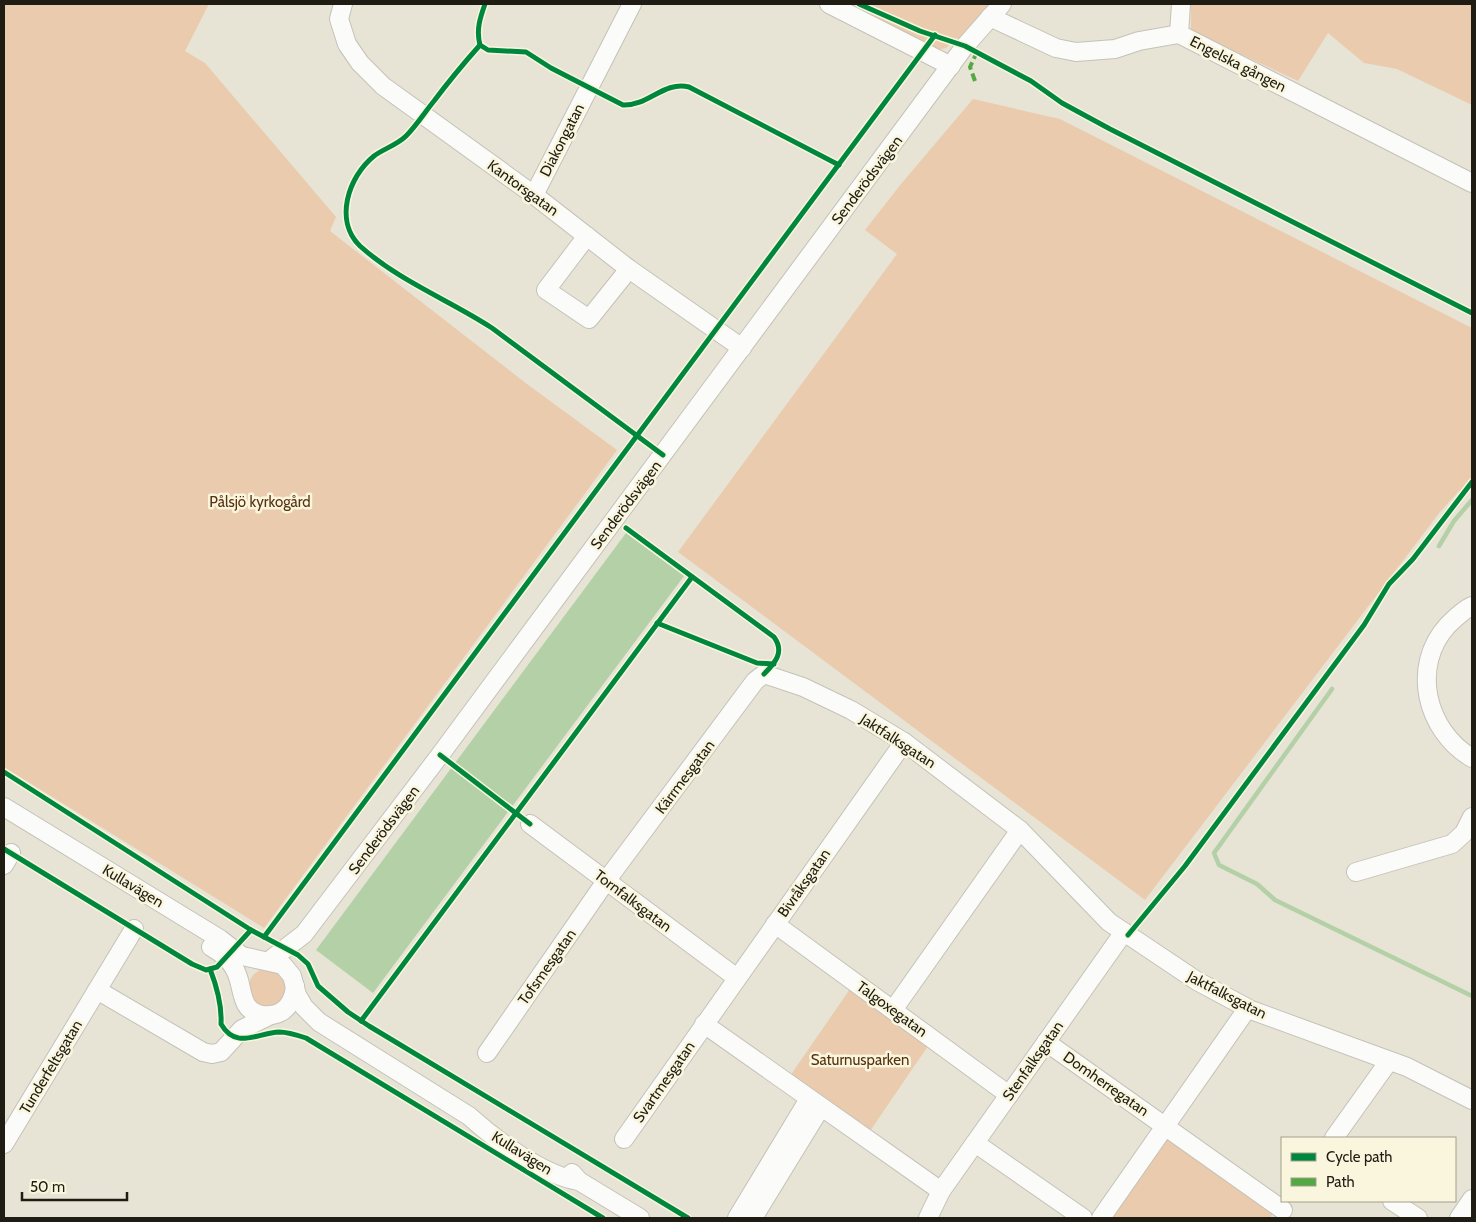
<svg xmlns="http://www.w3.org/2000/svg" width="1476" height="1222" font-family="Cabin,sans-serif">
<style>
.green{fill:#eacbad}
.water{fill:#b3d0a6}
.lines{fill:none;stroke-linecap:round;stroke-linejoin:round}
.stream{stroke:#b3d0a6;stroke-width:4.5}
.minor-casing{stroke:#c4c2b8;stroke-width:20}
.minor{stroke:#fbfbf9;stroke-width:18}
.quiet{stroke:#52a942;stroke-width:4;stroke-dasharray:8 4;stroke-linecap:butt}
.cycleway-casing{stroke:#faf6dd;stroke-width:8}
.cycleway{stroke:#00873e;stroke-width:5}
.labels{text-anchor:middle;stroke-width:5;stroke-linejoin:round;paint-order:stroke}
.street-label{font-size:15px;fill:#1e1c13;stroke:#faf6dd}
.park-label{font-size:15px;fill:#563110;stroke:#faf6dd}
</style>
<rect width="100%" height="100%" fill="#e7e4d6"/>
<g class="green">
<polygon points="4,4 209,4 185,51 205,63 336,217 330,231 527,384 617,450 264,928 4,767"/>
<polygon points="841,4 1010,4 973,46 956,38 946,48 937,50"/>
<polygon points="1191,4 1472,4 1472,105 1397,69 1364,63 1328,33 1298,81 1191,31"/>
<polygon points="973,99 1060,119 1472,328 1472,483 1458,492 1440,512 1145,900 678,552 897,254 865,230 901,184"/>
<path d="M265,968l16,4 8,14 -11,21 -16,2 -12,-10c-2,-16 -2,-25 15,-31z"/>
<polygon points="850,989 930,1043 870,1131 790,1076"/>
<polygon points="1169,1135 1274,1212 1270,1218 1109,1218"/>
</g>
<polygon class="water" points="626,533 684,576 373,993 316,950"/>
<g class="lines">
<g class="stream">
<polyline points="1439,546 1454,521 1472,500"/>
<polyline points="1332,689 1214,853 1219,865 1257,884 1275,900 1472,996"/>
</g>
<g class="minor-casing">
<g id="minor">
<polyline points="343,4 339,19 347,44 360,63 383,86 534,195 629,269 742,348"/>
<polyline points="829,4 951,66"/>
<polyline points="990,17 1056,48 1076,52 1115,49 1139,41 1179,34 1472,183"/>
<polyline points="1179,34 1181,4"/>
<polyline points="534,195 632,4"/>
<polyline points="587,236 546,290 589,319 629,269"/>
<path d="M1472,606c-9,4 -17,12 -24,19 -38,41 -22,106 24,133"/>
<path d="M4,807l216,132 22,17 41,9 9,11 5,19 7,12 15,15 150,94c28,25 73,59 110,65"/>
<polyline points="530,824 737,978"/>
<polyline points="4,865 11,853"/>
<polyline points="1356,872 1452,844 1464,833 1472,817"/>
<polyline points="775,924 1009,1095"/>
<path d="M211,947c9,5 18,12 23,21 11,17 3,42 28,47 7,1 13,0 19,-3 10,-6 13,-15 14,-26"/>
<polyline points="269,961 304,934 440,755 965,46 1002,4"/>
<polyline points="97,990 203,1052 212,1054 221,1052 242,1029 269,1016"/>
<polyline points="893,1010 1020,830"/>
<polyline points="704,1024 941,1191"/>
<polyline points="1046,1042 1283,1210"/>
<polyline points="487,1053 606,881 755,681 764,674 803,687 851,710 904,742 1020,830 1109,922 1197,981 1251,1010 1407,1067 1472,1100"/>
<polyline points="1334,1138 1389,1061"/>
<polyline points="624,1139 904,742"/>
<polyline points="975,1143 1083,1218"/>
<polyline points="4,1144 134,929"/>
<polyline points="572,1173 579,1181 640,1218"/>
<polyline points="1392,1201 1418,1218"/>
<polyline points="737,1218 809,1099"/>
<polyline points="753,1218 821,1107"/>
<polyline points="928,1218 941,1191 1124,932"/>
<polyline points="1101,1218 1247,1009"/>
<polyline points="1459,1218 1472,1199"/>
</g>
</g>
<use href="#minor" class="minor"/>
<polyline class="quiet" points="975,81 970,67 977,52"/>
<g class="cycleway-casing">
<g id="cycleway">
<path d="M485,4c-5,14 -9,26 -5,41l8,5 38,2 25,16 72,37c26,1 40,-24 66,-18l150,78"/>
<polyline points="859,4 920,31 965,46 1031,81 1062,103 1110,129 1472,313"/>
<path d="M480,45c-16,18 -31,36 -46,56 -9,11 -18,25 -28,35 -9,9 -23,13 -32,20 -26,21 -40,65 -14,90 39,35 89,54 132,82l171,127"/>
<path d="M626,528l148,109c11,15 1,26 -10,37"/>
<polyline points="657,623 757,663 774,664"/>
<polyline points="440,755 530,824"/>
<polyline points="4,772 251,930 298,955 308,964 318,986 348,1012 369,1026 688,1218"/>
<polyline points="4,849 192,964 206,970 217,967 251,930"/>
<polyline points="1128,935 1185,866 1364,625 1389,584 1413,559 1472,482"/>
<polyline points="264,937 935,35"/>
<path d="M210,969c7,18 12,36 11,55 15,26 36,9 58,8 9,0 18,3 27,6l297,180"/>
<polyline points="361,1021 692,577"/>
</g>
</g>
<use href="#cycleway" class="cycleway"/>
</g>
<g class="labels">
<g class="street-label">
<text transform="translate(1238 64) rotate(27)" y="5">Engelska gången</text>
<text transform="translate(562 140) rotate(-63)" y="5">Diakongatan</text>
<text transform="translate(867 180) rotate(-53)" y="5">Senderödsvägen</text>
<text transform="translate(523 188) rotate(36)" y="5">Kantorsgatan</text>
<text transform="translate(626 505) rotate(-53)" y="5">Senderödsvägen</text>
<text transform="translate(898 741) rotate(33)" y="5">Jaktfalksgatan</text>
<text transform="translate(685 777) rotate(-53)" y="5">Kärrmesgatan</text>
<text transform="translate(384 830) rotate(-53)" y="5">Senderödsvägen</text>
<text transform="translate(804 883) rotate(-55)" y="5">Bivråksgatan</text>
<text transform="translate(133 886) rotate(31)" y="5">Kullavägen</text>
<text transform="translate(633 901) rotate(37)" y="5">Tornfalksgatan</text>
<text transform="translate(547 967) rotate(-55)" y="5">Tofsmesgatan</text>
<text transform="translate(1227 995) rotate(27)" y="5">Jaktfalksgatan</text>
<text transform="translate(892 1009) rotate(36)" y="5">Talgoxegatan</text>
<text transform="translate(1033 1061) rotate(-55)" y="5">Stenfalksgatan</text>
<text transform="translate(51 1067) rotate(-59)" y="5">Tunderfeltsgatan</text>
<text transform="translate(664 1082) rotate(-55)" y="5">Svartmesgatan</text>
<text transform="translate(1106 1084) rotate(35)" y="5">Domherregatan</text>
<text transform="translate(522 1153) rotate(32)" y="5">Kullavägen</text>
</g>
<g class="park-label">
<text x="260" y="507">Pålsjö kyrkogård</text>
<text x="860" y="1065">Saturnusparken</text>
</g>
</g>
<rect width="1476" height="1222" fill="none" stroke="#1e1c13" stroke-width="10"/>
<rect x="1281" y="1137" width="175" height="65" fill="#faf6dd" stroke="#a29f8c"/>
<rect x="1291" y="1153" width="25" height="8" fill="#00873e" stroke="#a29f8c"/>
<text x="1326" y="1162" font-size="15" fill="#1e1c13">Cycle path</text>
<rect x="1291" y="1178" width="25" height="8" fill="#52a942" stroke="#a29f8c"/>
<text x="1326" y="1187" font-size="15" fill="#1e1c13">Path</text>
<path d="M22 1192v8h105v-8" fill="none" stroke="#1e1c13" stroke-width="2.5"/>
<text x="30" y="1192" font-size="15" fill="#1e1c13" stroke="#faf6dd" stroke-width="4" paint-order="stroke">50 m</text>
</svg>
